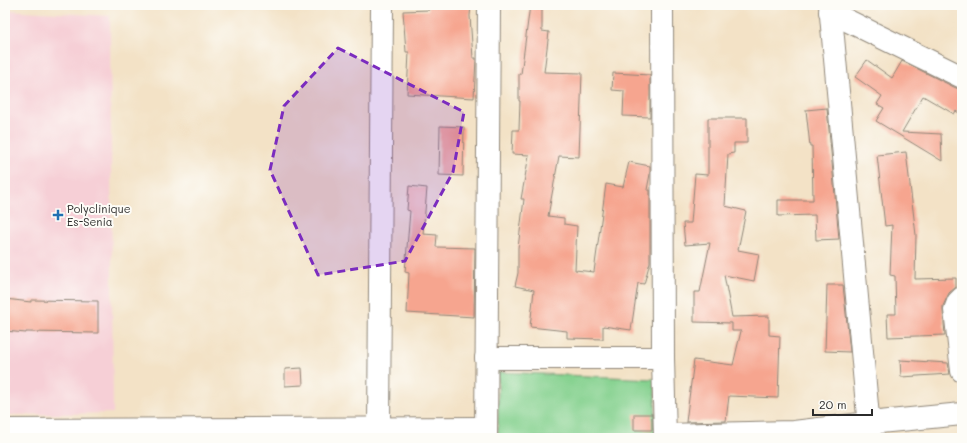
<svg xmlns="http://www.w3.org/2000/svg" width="967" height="443" font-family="Mali,sans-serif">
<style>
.built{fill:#f6cfd6}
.green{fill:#85d18f;stroke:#587e5d}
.building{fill:#f6a58f}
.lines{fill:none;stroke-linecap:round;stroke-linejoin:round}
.minor-casing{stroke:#8f8678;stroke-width:24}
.minor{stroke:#fff;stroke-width:22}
.marked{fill:#7b2cbf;fill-opacity:0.2;stroke:#7b2cbf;stroke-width:3;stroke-dasharray:8 5;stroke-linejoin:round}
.poi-dot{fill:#1f6fb2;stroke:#fdfcf7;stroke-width:1.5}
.labels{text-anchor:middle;stroke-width:4;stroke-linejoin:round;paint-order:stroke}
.poi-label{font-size:11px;fill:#2b2b2b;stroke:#fdfcf7;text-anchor:start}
</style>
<rect width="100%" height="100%" fill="#fdfcf7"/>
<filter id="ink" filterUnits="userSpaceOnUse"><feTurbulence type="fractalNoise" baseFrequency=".025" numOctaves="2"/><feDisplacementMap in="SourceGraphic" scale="8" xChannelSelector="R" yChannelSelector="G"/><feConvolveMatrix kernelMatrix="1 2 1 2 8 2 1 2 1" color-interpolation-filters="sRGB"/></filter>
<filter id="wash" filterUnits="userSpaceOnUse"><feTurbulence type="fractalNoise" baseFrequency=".012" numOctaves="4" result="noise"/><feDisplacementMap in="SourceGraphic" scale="16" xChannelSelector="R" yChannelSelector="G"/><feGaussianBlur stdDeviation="0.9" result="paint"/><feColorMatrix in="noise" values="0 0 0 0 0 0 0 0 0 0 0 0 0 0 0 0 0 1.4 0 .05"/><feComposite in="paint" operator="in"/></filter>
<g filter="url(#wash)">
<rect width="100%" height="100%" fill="#f3e2c6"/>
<polygon class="built" points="5,10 110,16 113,413 5,415"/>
<polygon class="green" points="498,372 655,379 656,438 498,438"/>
<g id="blocks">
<g class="building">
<polygon points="428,5 471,5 470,16 473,58 476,58 474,98 407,94 409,52 406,52 403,11 429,10"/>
<polygon points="530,5 542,5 542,31 549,32 544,72 582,73 579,157 559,156 548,216 564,218 564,224 577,226 575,270 594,272 606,184 623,187 629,162 650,166 650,174 647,190 650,190 650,262 644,284 638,283 631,330 603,326 603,339 567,338 567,331 530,327 534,290 515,286 518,273 518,248 524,199 521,199 529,155 512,154 513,130 519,130 520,101 519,101 519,74 521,74"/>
<polygon points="867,60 892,78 902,61 956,88 962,89 962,115 956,111 954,114 923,96 902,132 941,134 942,161 876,121 884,108 877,104 882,96 855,77"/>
<polygon points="613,73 650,75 650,117 623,116 624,91 612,90"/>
<polygon points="827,108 839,239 816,240 815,215 778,216 778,200 813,200 812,146 810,146 806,110"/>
<polygon points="708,118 747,118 747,143 734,143 734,153 728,154 725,206 746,211 738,250 759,254 754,281 724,275 732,317 769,316 769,335 780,336 778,398 729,396 726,421 686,422 688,406 694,360 733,365 741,331 732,331 732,323 694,322 694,292 700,292 710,243 685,245 683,223 691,223 695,174 708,175"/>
<polygon points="440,126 464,127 463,176 439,175"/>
<polygon points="906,152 916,235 915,279 956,278 956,287 949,293 943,306 943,311 945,335 888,337 887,314 896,314 895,276 890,275 892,225 885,226 877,155"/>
<polygon points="409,186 427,188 423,234 437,235 436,247 475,248 474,317 407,313 409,273 405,272 410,211 407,210"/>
<polygon points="827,285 843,285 850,352 825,351"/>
<polygon points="5,299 31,302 31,300 98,301 98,333 26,332 26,333 5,331"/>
<polygon points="900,360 948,363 950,374 901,377"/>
<polygon points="302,368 303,385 285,386 285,369"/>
<rect x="634" y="414" width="18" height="16"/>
</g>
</g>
</g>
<g filter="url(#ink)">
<use href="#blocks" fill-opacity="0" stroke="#8f8678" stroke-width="1"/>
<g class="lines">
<g class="minor-casing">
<g id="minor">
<polyline points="662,5 663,358 665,438"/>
<polyline points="830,5 870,438"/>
<polyline points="830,12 962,77"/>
<polyline points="962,298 958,302 955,310 962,371"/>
<polyline points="486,358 663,358"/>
<polyline points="379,428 382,5"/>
<polyline points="5,430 486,428"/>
<polyline points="665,435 794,432 869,423 962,414"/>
<polyline points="486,438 489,5"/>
</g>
</g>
<use href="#minor" class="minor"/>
</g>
</g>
<path class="marked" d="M338,48l126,64 -11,60 -48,89 -87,14 -48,-105 14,-64z"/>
<path class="poi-dot" d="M56 209h4v4h4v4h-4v4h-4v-4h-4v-4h4z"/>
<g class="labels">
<g class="poi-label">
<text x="67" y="213">Polyclinique<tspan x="67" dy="13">Es-Senia</tspan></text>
</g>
</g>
<rect width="967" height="443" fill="none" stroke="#fdfcf7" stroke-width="20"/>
<path d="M813 409v6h59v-6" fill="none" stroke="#2b2b2b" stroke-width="2"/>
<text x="819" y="409" font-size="12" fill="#2b2b2b" stroke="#fdfcf7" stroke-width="3" paint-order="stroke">20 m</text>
</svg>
